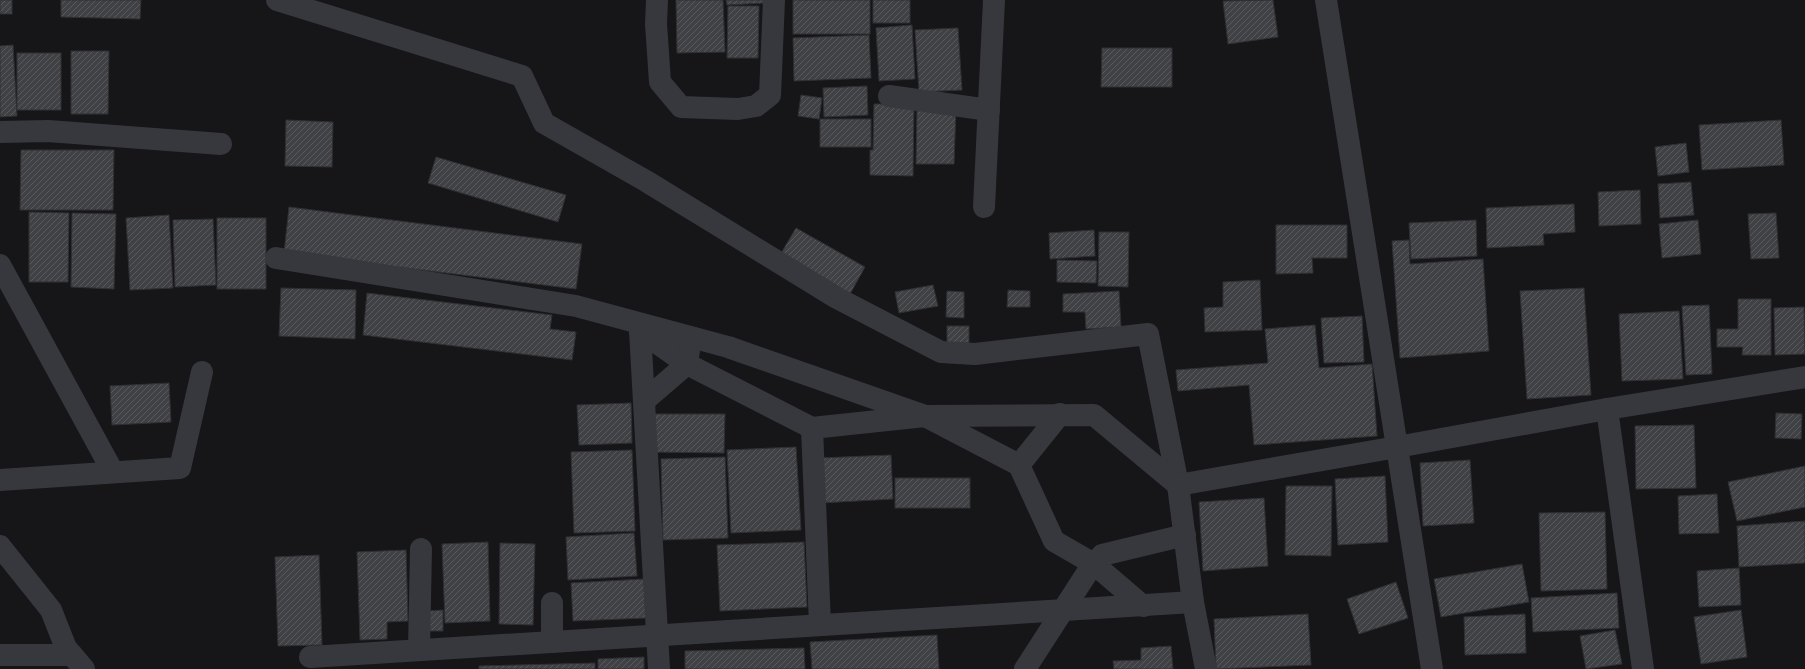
<svg xmlns="http://www.w3.org/2000/svg" width="1805" height="669" font-family="Overpass,sans-serif">
<style>
.building{fill:url(#building-hatch);stroke:#303034}
.lines{fill:none;stroke-linecap:round;stroke-linejoin:round}
.minor{stroke:#37383d;stroke-width:22}
</style>
<defs>
<pattern id="building-hatch" width="6" height="6" patternUnits="userSpaceOnUse"><rect width="6" height="6" fill="#404145"/><path d="M-1 1l2-2M0 6l6-6M5 7l2-2" fill="none" stroke="#595a5e"/></pattern>
</defs>
<rect width="100%" height="100%" fill="#161618"/>
<g class="building">
<rect x="0" y="0" width="12" height="14"/>
<polygon points="61,0 141,0 140,19 61,17"/>
<polygon points="676,0 723,0 725,52 677,53"/>
<polygon points="726,0 765,0 765,3 727,5"/>
<rect x="793" y="0" width="77" height="34"/>
<rect x="873" y="0" width="37" height="23"/>
<polygon points="1273,0 1278,37 1228,44 1223,1"/>
<polygon points="728,6 759,6 758,58 727,58"/>
<polygon points="912,25 915,79 879,81 876,28"/>
<polygon points="958,28 962,90 919,92 915,30"/>
<polygon points="869,35 871,78 794,81 793,38"/>
<polygon points="13,45 17,116 0,117 0,46"/>
<polygon points="1102,48 1172,48 1172,87 1101,87"/>
<polygon points="71,51 109,51 108,114 71,114"/>
<rect x="17" y="53" width="44" height="57"/>
<polygon points="867,86 868,115 824,117 823,88"/>
<polygon points="801,95 822,98 819,119 798,116"/>
<polygon points="874,104 914,104 913,176 870,175 870,150 873,150"/>
<polygon points="917,107 956,108 954,164 916,164"/>
<rect x="820" y="119" width="51" height="28"/>
<polygon points="286,120 333,122 332,167 285,166"/>
<polygon points="1781,120 1784,165 1702,170 1699,125"/>
<polygon points="1686,143 1689,172 1658,176 1655,147"/>
<polygon points="21,150 114,150 113,210 20,210"/>
<polygon points="436,157 566,195 558,222 428,183"/>
<polygon points="1691,182 1694,215 1660,218 1658,184"/>
<polygon points="1640,190 1641,224 1599,226 1598,192"/>
<polygon points="1574,204 1575,232 1543,234 1544,245 1487,248 1486,208"/>
<polygon points="289,207 582,244 576,289 284,253"/>
<polygon points="29,212 69,213 68,282 29,282"/>
<polygon points="72,213 116,214 114,289 71,287"/>
<polygon points="1776,213 1779,258 1751,259 1748,214"/>
<polygon points="169,215 173,288 130,290 126,218"/>
<rect x="217" y="218" width="49" height="71"/>
<polygon points="213,219 216,285 175,287 173,220"/>
<polygon points="1476,220 1477,256 1411,259 1409,223"/>
<polygon points="1698,220 1701,254 1662,258 1659,224"/>
<polygon points="1276,225 1347,225 1347,258 1312,258 1313,273 1276,274"/>
<polygon points="796,228 865,267 850,294 780,255"/>
<polygon points="1094,230 1095,256 1050,259 1049,233"/>
<polygon points="1099,232 1129,232 1128,287 1098,286"/>
<polygon points="1409,240 1410,264 1483,259 1489,351 1400,358 1392,241"/>
<polygon points="1057,260 1097,261 1096,283 1057,282"/>
<polygon points="1260,280 1262,330 1205,332 1204,308 1223,307 1223,282"/>
<polygon points="933,285 938,306 899,313 895,292"/>
<polygon points="281,288 356,290 355,339 279,336"/>
<polygon points="1584,288 1591,395 1527,399 1520,291"/>
<polygon points="1008,290 1030,291 1030,307 1007,307"/>
<polygon points="947,291 964,292 964,318 946,317"/>
<polygon points="1119,291 1121,327 1086,329 1085,312 1063,312 1063,294"/>
<polygon points="367,293 552,315 550,329 576,332 572,360 363,335"/>
<polygon points="1738,299 1771,299 1771,355 1742,355 1743,347 1717,347 1717,329 1738,329"/>
<polygon points="1709,305 1712,374 1686,375 1682,306"/>
<polygon points="1804,307 1805,354 1775,355 1774,308"/>
<polygon points="1679,311 1683,379 1622,381 1619,314"/>
<polygon points="1362,316 1364,362 1324,363 1321,318"/>
<polygon points="1315,325 1319,368 1372,364 1377,436 1254,445 1249,385 1178,391 1176,370 1268,363 1265,329"/>
<rect x="947" y="326" width="22" height="17"/>
<polygon points="169,383 171,422 112,425 110,386"/>
<polygon points="631,403 632,443 579,445 577,405"/>
<polygon points="1776,413 1802,414 1801,439 1775,438"/>
<polygon points="649,414 725,414 724,453 649,452"/>
<polygon points="1694,425 1696,488 1636,489 1635,426"/>
<polygon points="796,447 801,530 731,533 727,450"/>
<polygon points="632,450 635,531 574,533 571,452"/>
<polygon points="891,455 893,499 821,503 819,458"/>
<polygon points="725,457 728,538 663,540 661,459"/>
<polygon points="1470,460 1474,523 1423,526 1420,463"/>
<polygon points="1805,466 1805,507 1737,521 1728,482"/>
<polygon points="1385,476 1388,542 1338,545 1335,479"/>
<rect x="895" y="478" width="75" height="30"/>
<polygon points="1286,486 1332,486 1331,556 1285,555"/>
<polygon points="1717,494 1719,533 1679,534 1678,496"/>
<polygon points="1264,498 1268,566 1203,571 1199,502"/>
<polygon points="1605,512 1607,589 1541,591 1539,513"/>
<polygon points="1805,521 1805,563 1739,567 1737,526"/>
<polygon points="634,533 637,576 568,580 566,537"/>
<polygon points="488,542 490,621 445,623 442,544"/>
<polygon points="804,542 807,607 720,611 717,545"/>
<polygon points="500,543 535,544 533,625 499,624"/>
<polygon points="406,550 408,621 387,622 387,639 360,640 357,552"/>
<polygon points="319,555 322,645 278,646 275,557"/>
<polygon points="1522,564 1529,602 1441,617 1434,579"/>
<polygon points="1739,568 1741,605 1699,607 1697,571"/>
<polygon points="644,579 646,618 573,621 571,583"/>
<polygon points="1396,582 1408,618 1359,634 1347,599"/>
<polygon points="1617,593 1619,628 1533,632 1531,598"/>
<polygon points="443,610 443,631 428,631 428,611"/>
<polygon points="1741,610 1747,657 1701,664 1694,617"/>
<polygon points="1308,614 1311,665 1216,669 1214,619"/>
<polygon points="1525,614 1526,653 1465,655 1464,617"/>
<polygon points="1615,630 1622,664 1586,669 1580,636"/>
<polygon points="937,635 939,669 812,669 810,642"/>
<polygon points="1171,646 1173,669 1114,669 1113,661 1141,660 1141,648"/>
<polygon points="804,648 805,669 685,669 685,651"/>
<polygon points="644,657 644,669 598,669 598,659"/>
<polygon points="595,663 595,669 479,669 479,666"/>
</g>
<g class="lines">
<g class="minor">
<polyline points="277,0 522,76 544,123 646,181 837,298 941,352 975,354 1148,334 1178,485"/>
<polyline points="657,0 656,24 660,82 681,107 738,109 756,106 770,95 774,0"/>
<polyline points="889,96 989,110"/>
<polyline points="0,132 48,131 221,144"/>
<polyline points="984,207 994,0"/>
<polyline points="276,258 576,306 728,347 925,416 1094,415 1178,485"/>
<polyline points="0,265 113,472"/>
<polyline points="640,331 687,364 812,428 925,416 1019,465"/>
<polyline points="640,331 659,669"/>
<polyline points="644,401 687,364 689,350"/>
<polyline points="1607,409 1643,669"/>
<polyline points="1060,414 1019,465 1054,541 1094,564 1143,606"/>
<polyline points="812,428 820,625"/>
<polyline points="0,480 180,468 202,372"/>
<polyline points="0,546 51,610 66,648 84,669"/>
<polyline points="552,603 552,642"/>
<polyline points="419,650 421,549"/>
<polyline points="0,655 72,655"/>
<polyline points="310,657 1193,602"/>
<polyline points="1025,669 1087,573 1102,555 1185,535"/>
<polyline points="1206,669 1193,602 1178,485 1397,447 1326,0"/>
<polyline points="1432,669 1397,447 1607,409 1805,377"/>
</g>
</g>
</svg>
